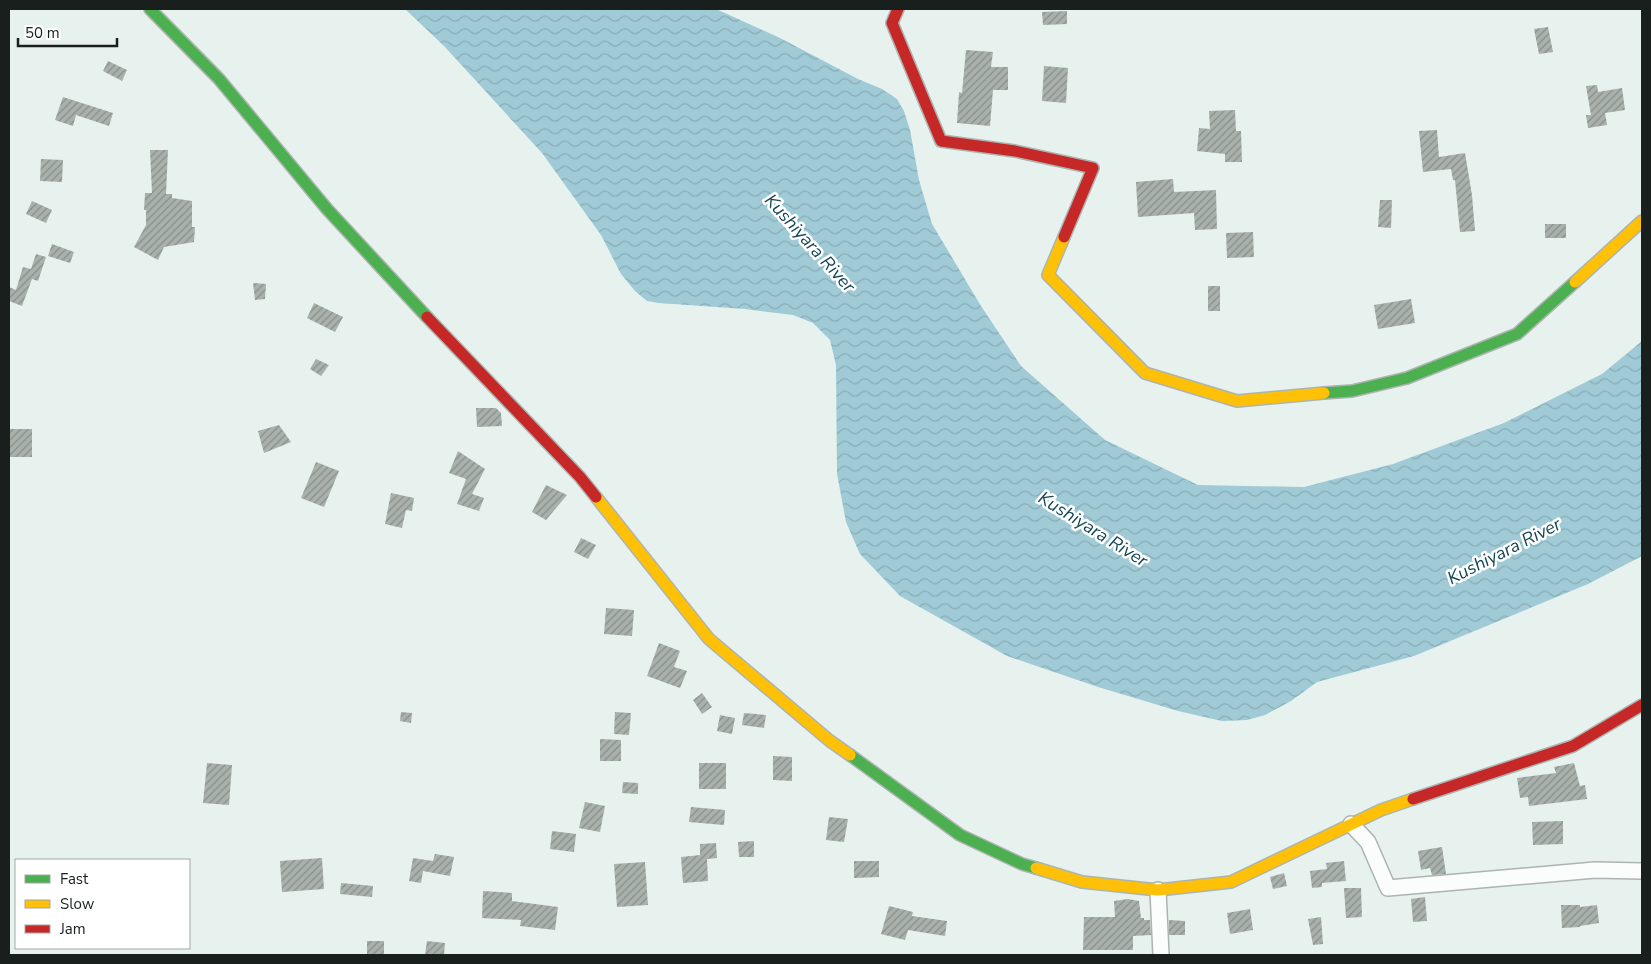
<svg xmlns="http://www.w3.org/2000/svg" width="1651" height="964" font-family="'Nunito Sans',sans-serif">
<style>
.water{fill:url(#water-waves)}
.building{fill:url(#building-hatch)}
.lines{fill:none;stroke-linecap:round;stroke-linejoin:round}
.street-casing{stroke:#acb4b1;stroke-width:18}
.fast-casing{stroke:#acb4b1;stroke-width:14}
.slow-casing{stroke:#acb4b1;stroke-width:14}
.jam-casing{stroke:#acb4b1;stroke-width:14}
.street{stroke:#fbfdfc;stroke-width:15}
.fast{stroke:#4caf50;stroke-width:11}
.slow{stroke:#ffc107;stroke-width:11}
.jam{stroke:#c62828;stroke-width:11}
.labels{text-anchor:middle;stroke-width:5;stroke-linejoin:round;paint-order:stroke}
.water-label{font-size:18px;font-style:italic;fill:#154755;stroke:#fff}
</style>
<defs>
<pattern id="water-waves" width="16" height="10" patternUnits="userSpaceOnUse" patternTransform="scale(1.25)"><rect width="16" height="10" fill="#9fcad6"/><path d="M0 5q4-4 8 0t8 0" fill="none" stroke="#88adb7"/></pattern>
<pattern id="building-hatch" width="6" height="6" patternUnits="userSpaceOnUse" patternTransform="scale(1.25)"><rect width="6" height="6" fill="#a9b1ac"/><path d="M-1 1l2-2M0 6l6-6M5 7l2-2" fill="none" stroke="#898f8b"/></pattern>
</defs>
<rect width="100%" height="100%" fill="#e7f2ee"/>
<polygon class="water" points="405,9 716,9 780,38 858,79 882,89 897,99 904,111 910,130 919,180 932,224 981,306 1021,366 1105,440 1198,485 1304,487 1393,464 1504,423 1602,374 1642,341 1642,556 1588,584 1414,656 1317,682 1291,701 1265,715 1247,720 1222,721 1178,711 1098,687 1007,656 900,596 860,554 846,522 837,474 836,365 830,340 813,323 793,315 745,309 659,303 647,301 635,291 621,274 601,235 542,153 444,46"/>
<g class="building">
<polygon points="1067,11 1067,24 1043,25 1042,12"/>
<polygon points="1548,27 1553,52 1539,54 1534,29"/>
<polygon points="966,50 993,52 991,67 1008,67 1008,90 993,90 990,126 957,123 959,92 962,93"/>
<polygon points="108,61 127,70 122,81 103,71"/>
<polygon points="1044,66 1068,68 1066,103 1042,101"/>
<polygon points="1597,85 1598,92 1622,88 1625,110 1605,113 1607,125 1588,128 1586,115 1591,115 1586,86"/>
<polygon points="63,97 113,113 109,126 76,115 73,126 55,120"/>
<polygon points="1235,110 1236,131 1241,131 1242,162 1225,162 1225,154 1197,151 1199,128 1210,129 1209,111"/>
<polygon points="1437,130 1439,157 1465,153 1472,195 1475,231 1460,232 1455,180 1453,180 1451,169 1423,172 1419,131"/>
<polygon points="150,150 168,150 166,194 172,194 172,198 192,201 192,227 195,227 194,242 164,247 158,260 134,247 146,225 146,210 144,210 145,193 152,193"/>
<polygon points="41,159 63,160 62,182 40,181"/>
<polygon points="1173,179 1174,192 1216,190 1217,229 1195,230 1194,213 1138,217 1136,182"/>
<polygon points="1380,200 1392,200 1391,228 1378,227"/>
<polygon points="32,201 52,210 46,223 26,214"/>
<rect x="1545" y="224" width="21" height="14"/>
<polygon points="1253,232 1254,257 1227,258 1226,233"/>
<polygon points="52,244 74,252 70,263 48,256"/>
<polygon points="36,254 46,257 38,281 32,279 22,306 9,301 9,287 16,290 23,267 31,269"/>
<polygon points="253,283 266,284 265,299 255,300"/>
<rect x="1208" y="286" width="12" height="25"/>
<polygon points="1411,299 1415,323 1378,329 1374,305"/>
<polygon points="314,303 343,317 335,332 307,318"/>
<polygon points="316,359 329,365 321,376 310,369"/>
<polygon points="476,408 496,408 501,413 502,426 477,427"/>
<polygon points="279,425 291,442 264,453 258,431"/>
<rect x="9" y="429" width="23" height="28"/>
<polygon points="458,451 485,469 472,494 484,498 479,511 457,504 466,479 449,473"/>
<polygon points="316,462 339,471 324,507 301,498"/>
<polygon points="546,485 567,495 546,520 532,512"/>
<polygon points="391,493 414,498 412,511 406,510 402,528 385,524"/>
<polygon points="581,538 596,545 588,559 574,552"/>
<polygon points="606,608 634,610 632,636 604,634"/>
<polygon points="659,643 680,651 674,667 687,671 680,688 647,676"/>
<polygon points="702,693 712,707 702,714 693,700"/>
<polygon points="401,712 412,713 411,723 400,721"/>
<polygon points="615,712 631,713 629,735 614,734"/>
<polygon points="744,713 766,715 764,728 742,725"/>
<polygon points="720,715 735,718 732,734 717,731"/>
<polygon points="600,739 621,740 621,761 600,761"/>
<polygon points="773,756 792,757 792,781 773,780"/>
<polygon points="207,763 232,765 229,805 203,803"/>
<rect x="699" y="763" width="27" height="26"/>
<polygon points="1574,763 1580,786 1585,785 1587,799 1529,806 1528,797 1520,798 1517,778 1556,773 1554,767"/>
<polygon points="623,782 638,783 638,794 622,793"/>
<polygon points="585,802 605,806 600,832 579,828"/>
<polygon points="691,807 725,810 724,825 689,822"/>
<polygon points="829,817 848,819 844,842 826,840"/>
<polygon points="1563,821 1563,844 1533,845 1532,822"/>
<polygon points="552,831 576,834 574,852 550,849"/>
<polygon points="754,841 754,857 739,857 738,842"/>
<polygon points="716,843 717,858 707,859 708,881 683,883 681,857 700,855 700,844"/>
<polygon points="1442,847 1446,874 1432,875 1430,868 1421,870 1418,851"/>
<polygon points="435,854 454,857 450,876 423,871 421,883 409,881 413,858 433,861"/>
<polygon points="322,858 324,889 282,892 280,861"/>
<polygon points="854,861 879,861 879,877 854,878"/>
<polygon points="1344,861 1346,881 1322,883 1322,887 1312,888 1310,871 1327,869 1326,863"/>
<polygon points="645,862 648,905 617,907 614,864"/>
<polygon points="1284,873 1287,886 1273,889 1270,877"/>
<polygon points="341,883 373,886 372,897 340,894"/>
<polygon points="1344,888 1361,888 1362,917 1346,918"/>
<polygon points="483,891 512,893 512,901 558,907 555,930 520,926 521,920 482,918"/>
<polygon points="1425,897 1427,921 1413,922 1411,899"/>
<polygon points="1128,899 1139,901 1141,918 1144,918 1144,920 1150,920 1151,935 1133,936 1133,950 1083,950 1084,917 1115,917 1114,901"/>
<polygon points="1561,905 1580,905 1580,907 1597,905 1599,923 1580,926 1580,927 1562,928"/>
<polygon points="889,906 913,912 912,916 947,921 945,936 908,930 905,940 881,934"/>
<polygon points="1250,909 1253,930 1230,934 1227,913"/>
<polygon points="1321,917 1323,944 1313,945 1308,919"/>
<polygon points="1169,920 1185,921 1185,935 1169,935"/>
<rect x="367" y="941" width="17" height="14"/>
<polygon points="427,941 445,943 444,955 425,955"/>
</g>
<g class="lines">
<g class="street-casing">
<g id="street">
<polyline points="1351,824 1368,842 1388,888 1595,870 1642,871"/>
<polyline points="1158,890 1161,955"/>
</g>
</g>
<g class="fast-casing">
<g id="fast">
<polyline points="150,9 219,79 327,209 427,317"/>
<polyline points="1324,393 1352,391 1407,378 1517,334 1575,282"/>
<polyline points="850,755 960,835 1022,864 1036,868"/>
</g>
</g>
<g class="slow-casing">
<g id="slow">
<polyline points="1064,237 1048,275 1145,373 1237,401 1324,393"/>
<polyline points="1575,282 1642,221"/>
<polyline points="596,497 709,639 830,741 850,755"/>
<polyline points="1036,868 1082,882 1158,890 1231,882 1381,810 1413,799"/>
</g>
</g>
<g class="jam-casing">
<g id="jam">
<polyline points="898,9 892,23 941,141 1015,151 1093,168 1064,237"/>
<polyline points="427,317 580,477 596,497"/>
<polyline points="1413,799 1573,746 1642,705"/>
</g>
</g>
<use href="#street" class="street"/>
<use href="#fast" class="fast"/>
<use href="#slow" class="slow"/>
<use href="#jam" class="jam"/>
</g>
<g class="labels">
<g class="water-label">
<text transform="translate(810 243) rotate(48)" y="6">Kushiyara River</text>
<text transform="translate(1093 529) rotate(32)" y="6">Kushiyara River</text>
<text transform="translate(1504 551) rotate(-27)" y="6">Kushiyara River</text>
</g>
</g>
<rect width="1651" height="964" fill="none" stroke="#181f1d" stroke-width="20"/>
<rect x="15" y="859" width="175" height="90" fill="#ffffff" stroke="#a3a5a5"/>
<rect x="25" y="875" width="25" height="8" fill="#4caf50" stroke="#a3a5a5"/>
<text x="60" y="884" font-size="15" fill="#181f1d">Fast</text>
<rect x="25" y="900" width="25" height="8" fill="#ffc107" stroke="#a3a5a5"/>
<text x="60" y="909" font-size="15" fill="#181f1d">Slow</text>
<rect x="25" y="925" width="25" height="8" fill="#c62828" stroke="#a3a5a5"/>
<text x="60" y="934" font-size="15" fill="#181f1d">Jam</text>
<path d="M18 38v8h99v-8" fill="none" stroke="#181f1d" stroke-width="2.5"/>
<text x="25" y="38" font-size="15" fill="#181f1d" stroke="#ffffff" stroke-width="4" paint-order="stroke">50 m</text>
</svg>
